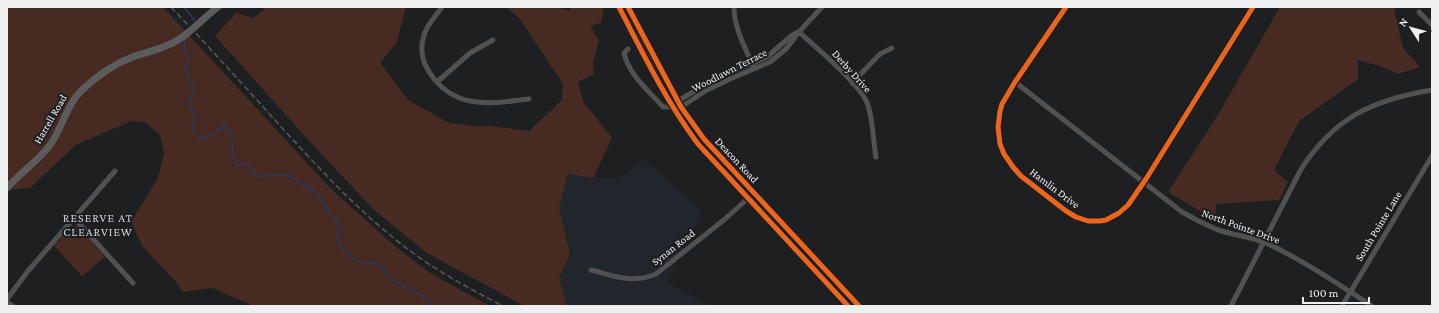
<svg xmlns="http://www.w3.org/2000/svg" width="1439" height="313" font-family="'Crimson Pro',serif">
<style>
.built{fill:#21252c}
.green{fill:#472b23}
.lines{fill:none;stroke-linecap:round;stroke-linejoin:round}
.stream{stroke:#2a3a5d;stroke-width:1.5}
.street{stroke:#515151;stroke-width:5}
.secondary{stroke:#5d5c5c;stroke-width:7}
.rail{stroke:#5a595a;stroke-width:1.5;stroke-dasharray:6 3;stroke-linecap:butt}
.cycleway-casing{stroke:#1d1e21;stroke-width:8}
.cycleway{stroke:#eb651d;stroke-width:5}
.labels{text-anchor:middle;stroke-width:4;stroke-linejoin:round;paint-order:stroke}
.street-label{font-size:11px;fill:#eeeff1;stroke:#1d1e21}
.neighbourhood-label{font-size:12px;letter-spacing:1px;fill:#cfd1d4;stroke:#1d1e21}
</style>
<rect width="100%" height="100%" fill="#1e1f20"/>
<polygon class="built" points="644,159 702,211 667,282 711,306 567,306 559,278 570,254 559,208 568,174 593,178 619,178"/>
<g class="green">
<polygon points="7,7 163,7 331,189 396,247 430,273 490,306 254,306 212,288 182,292 178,284 143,247 131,222 158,178 164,153 160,135 145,122 132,121 77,144 30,188 7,190"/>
<polygon points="267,7 406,7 397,42 380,63 408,100 449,123 474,126 490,126 529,131 562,100 563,84 520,19 506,7 556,7 569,11 572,7 604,7 601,23 590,26 599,40 593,62 594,74 578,82 583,101 612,138 593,178 568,174 559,208 570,254 559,278 567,306 524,306 427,253 374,210 312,144 215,36 236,13 253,18"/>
<polygon points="621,7 625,7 663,81 640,43"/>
<polygon points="1280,7 1395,7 1395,13 1403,48 1420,67 1398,74 1380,66 1358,60 1358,79 1299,121 1274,170 1288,182 1279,200 1216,204 1215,220 1168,192 1216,118"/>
<polygon points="76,226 81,229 105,257 82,276 54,246 72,227"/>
</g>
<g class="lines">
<g class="stream">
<polyline points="184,7 195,21"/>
<path d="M185,40l-1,8 4,8 -2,13 8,22 -7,14 9,11 -4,12 5,8 7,3 20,-12 6,3c4,11 1,26 7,36l11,-2 7,12 32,-1 27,16 24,33 1,21 18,17 19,1 18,18 33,18 5,7"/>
</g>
<g class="street">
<path d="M442,7c-7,10 -17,20 -19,32 -7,29 21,57 47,62 20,4 40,0 59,-2"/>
<path d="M734,7c0,21 11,40 19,59"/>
<polyline points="1066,7 1015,82 1002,104 1000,111 998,127 1000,144 1004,154 1013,167 1021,176 1066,211 1076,217 1088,221 1100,221 1106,220 1119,213 1128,205 1146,179 1253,7"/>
<polyline points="1419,12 1432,25"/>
<path d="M799,32c17,15 62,53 69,73 5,16 5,35 8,52"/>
<path d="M628,49l-4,4c5,22 24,37 39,54h18l26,-17 23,-11 40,-17 16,-13 13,-17 23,-25"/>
<polyline points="437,82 470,53 493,40"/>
<path d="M1015,82l167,130c12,7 24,13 36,18 16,5 33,7 48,13 37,17 72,41 106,63"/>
<polyline points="852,83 880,54 892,48"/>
<polyline points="676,102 717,78 758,61 767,57 791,36 798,32"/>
<polyline points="74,218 133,283"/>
<path d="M591,270c24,6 41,14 65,4l69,-55 29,-26"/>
<polyline points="7,299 28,271 115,171"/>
<polyline points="7,302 13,306"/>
<path d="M1231,306l69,-135c33,-53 72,-71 132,-81"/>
<polyline points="1342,306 1432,156"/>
</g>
<g class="secondary">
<path d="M619,7c24,47 47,94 79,137l150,162"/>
<polyline points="628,7 681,107 704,139 859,306"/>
<path d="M7,188c13,-15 31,-27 43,-43 13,-18 16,-40 32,-55 14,-13 30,-25 48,-32 16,-6 34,-9 48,-18 15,-9 26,-23 40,-33"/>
</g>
<path class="rail" d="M171,7c39,41 76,82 113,123 34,37 67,73 106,105 34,29 74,51 113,71"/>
<g class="cycleway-casing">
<g id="cycleway">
<path d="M619,7c24,47 47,94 79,137l150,162"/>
<polyline points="628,7 681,107 704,139 859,306"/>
<polyline points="1066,7 1015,82 1002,104 1000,111 998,127 1000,144 1004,154 1013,167 1021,176 1066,211 1076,217 1088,221 1100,221 1106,220 1119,213 1128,205 1146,179 1253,7"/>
</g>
</g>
<use href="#cycleway" class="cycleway"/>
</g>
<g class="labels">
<g class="street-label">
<text transform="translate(729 70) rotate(-27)" y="4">Woodlawn Terrace</text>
<text transform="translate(852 71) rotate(48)" y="4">Derby Drive</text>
<text transform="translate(50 119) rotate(-60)" y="4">Harrell Road</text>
<text transform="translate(737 160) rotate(47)" y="4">Deacon Road</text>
<text transform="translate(1055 188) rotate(37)" y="4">Hamlin Drive</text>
<text transform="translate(1241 226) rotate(20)" y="4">North Pointe Drive</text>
<text transform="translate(1378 226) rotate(-59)" y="4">South Pointe Lane</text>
<text transform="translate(673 247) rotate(-38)" y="4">Synan Road</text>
</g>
<g class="neighbourhood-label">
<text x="98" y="222">RESERVE AT<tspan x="98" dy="14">CLEARVIEW</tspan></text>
</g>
</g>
<rect width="1439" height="313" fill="none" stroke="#eeeff1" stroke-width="16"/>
<g transform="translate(1411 28) rotate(306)" stroke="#1d1e21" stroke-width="3" paint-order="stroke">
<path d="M0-3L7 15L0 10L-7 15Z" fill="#eeeff1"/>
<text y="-6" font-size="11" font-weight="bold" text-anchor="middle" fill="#eeeff1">N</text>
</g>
<path d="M1303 297v6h66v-6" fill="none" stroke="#eeeff1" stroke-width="2"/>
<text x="1309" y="297" font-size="12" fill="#eeeff1" stroke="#1d1e21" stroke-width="3" paint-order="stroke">100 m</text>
</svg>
